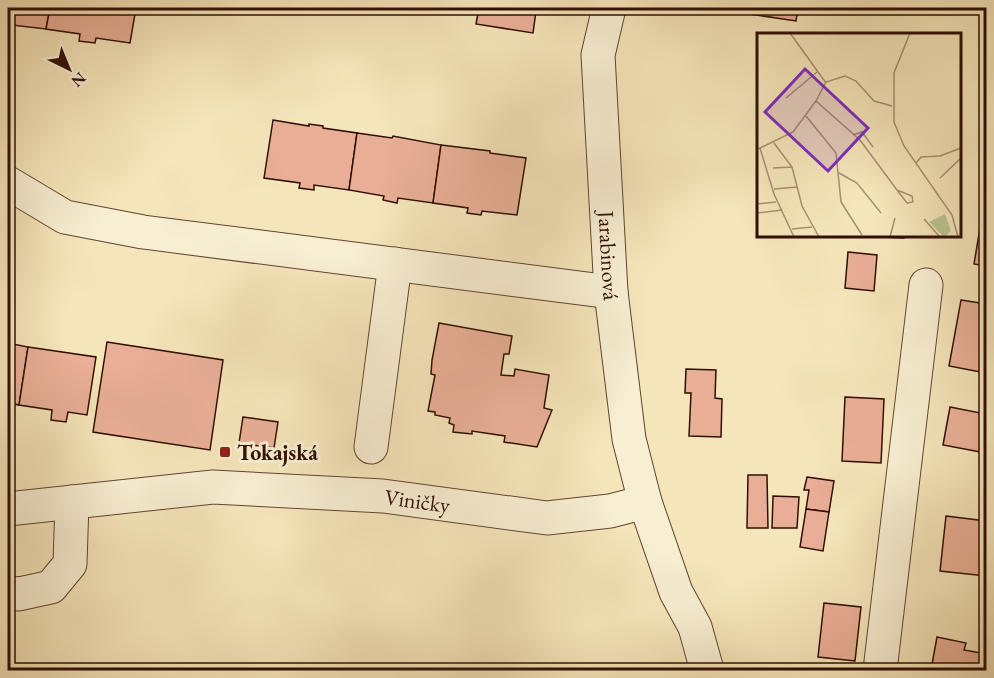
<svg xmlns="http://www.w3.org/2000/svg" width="994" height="678" font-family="'EB Garamond',serif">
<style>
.building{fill:#e9af96;stroke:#300f03;stroke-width:1.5}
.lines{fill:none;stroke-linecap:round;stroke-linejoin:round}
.minor-casing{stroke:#614431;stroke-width:35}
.minor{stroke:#f8eed2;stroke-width:33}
.poi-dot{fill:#8f2418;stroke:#f8eed2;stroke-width:2}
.labels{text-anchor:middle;stroke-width:6;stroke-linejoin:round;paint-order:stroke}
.street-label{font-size:22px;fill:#300f03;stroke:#f8eed2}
.poi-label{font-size:22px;font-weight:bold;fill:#300f03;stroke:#f8eed2;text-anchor:start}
.inset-road{fill:none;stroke:#a68f71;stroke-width:1.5}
.view{fill:#7b2cbf;fill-opacity:0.15;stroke:#7b2cbf;stroke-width:3}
.inset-edge{fill:none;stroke:#300f03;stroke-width:3}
</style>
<rect width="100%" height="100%" fill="#f5e5ba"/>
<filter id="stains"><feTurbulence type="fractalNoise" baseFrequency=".00333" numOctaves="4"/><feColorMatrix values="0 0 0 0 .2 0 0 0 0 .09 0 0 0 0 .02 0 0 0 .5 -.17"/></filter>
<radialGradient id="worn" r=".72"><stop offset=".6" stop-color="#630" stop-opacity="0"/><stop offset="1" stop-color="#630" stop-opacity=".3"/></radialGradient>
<g class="building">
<polygon points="8,8 50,8 46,29 12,25 11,30 8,30"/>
<polygon points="50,8 136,8 130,43 96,38 95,43 79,41 80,34 46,29"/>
<polygon points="479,8 532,8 532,10 536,11 533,33 476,24"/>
<polygon points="724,8 798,8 796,21 723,10"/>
<polygon points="273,120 309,126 309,124 323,126 323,128 357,133 349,190 314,185 314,190 299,188 300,183 264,178"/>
<polygon points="357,133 392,138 393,136 441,145 433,203 398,198 397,203 383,200 384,196 349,190"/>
<polygon points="441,145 490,151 490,153 526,158 517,215 482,211 481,215 467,213 468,208 433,203"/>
<polygon points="981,222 986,223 986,266 974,264"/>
<polygon points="856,236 904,236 904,238"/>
<polygon points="848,252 877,255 874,291 845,288"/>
<polygon points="961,300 986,304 986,373 949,366"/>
<polygon points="439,323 512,336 509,354 504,354 501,375 514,376 515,369 549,375 544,408 552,410 537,447 504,442 505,436 472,431 472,434 453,432 454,425 449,423 450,418 435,415 435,412 428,411 435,375 431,374 432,360"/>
<polygon points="107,342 223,360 210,450 93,432"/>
<polygon points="8,343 28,347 19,405 8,403"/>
<polygon points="28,347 96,357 87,415 68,412 66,422 51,420 52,410 19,405"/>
<polygon points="686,369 716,370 715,398 722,399 721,437 689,436 691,393 685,393"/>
<polygon points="845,397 884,399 881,463 842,461"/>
<polygon points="950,407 986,414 986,453 943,445"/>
<polygon points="243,417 278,422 274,448 239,443"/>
<polygon points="748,475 767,475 768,528 747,528"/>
<polygon points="807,477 834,481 829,512 806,509 809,490 804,490"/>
<polygon points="773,496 799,497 797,528 772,528"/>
<polygon points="806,509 829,512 823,551 800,547"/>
<polygon points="946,516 986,521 986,576 940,571"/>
<polygon points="824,603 861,607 855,661 818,657"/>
<polygon points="937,637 966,643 964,650 986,654 986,670 931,670"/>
</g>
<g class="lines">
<g class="minor-casing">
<g id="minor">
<path id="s1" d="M609,8l-11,47 13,237 18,147 16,63"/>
<polyline points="8,183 65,217 143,232 611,292"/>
<polyline points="371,447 395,264"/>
<path id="s2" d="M8,509l205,-22 170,9 164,22 63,-7 35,-9 31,90 19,35 12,43"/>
<polyline points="8,593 19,594 51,587 70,564 72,502"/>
<polyline points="880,670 926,285"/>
</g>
</g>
<use href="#minor" class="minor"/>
</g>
<rect class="poi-dot" x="219" y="446" width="12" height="12" rx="3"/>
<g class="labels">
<g class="street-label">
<text dy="8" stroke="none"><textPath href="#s1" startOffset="249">Jarabinová</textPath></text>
<text dy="8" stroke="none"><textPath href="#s2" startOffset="411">Viničky</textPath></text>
</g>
<g class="poi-label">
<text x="237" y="460">Tokajská</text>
</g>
</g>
<g transform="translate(757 33)">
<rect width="204" height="204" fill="#f5e5ba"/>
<path d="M188,181l6,17 -7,6 -15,-15z" fill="#bbc590"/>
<path class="inset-road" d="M33,0l36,50M153,0l-16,40v49l10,24 48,69 6,22M29,65l31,-26M135,73l-18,-5 -18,-20 -11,-5 -19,6 -10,19 44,39 37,50 10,13 6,-1 -1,-6 -15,-6M49,83l30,37 5,49 21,33M96,102l9,-3 11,15M17,110l18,24 10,39 17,31M3,115l14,46 20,43M1,116l35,-17 23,-31M159,130l5,-6 19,-1 21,-8M16,135l19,-1M82,140l18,10 24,30M183,145l21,-20M17,156l23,-2M0,171l19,-2M0,180l25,-3M167,186l16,18M35,196l20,-2M133,204l5,-19"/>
<path class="view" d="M48,36l63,59 -40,43 -63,-59z"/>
<rect width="204" height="204" class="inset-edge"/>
</g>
<rect width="994" height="678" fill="none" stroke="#f5e5ba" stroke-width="30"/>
<rect x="9" y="9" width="976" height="660" fill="none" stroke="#300f03" stroke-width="3"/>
<rect x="15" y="15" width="964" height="648" fill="none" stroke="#300f03" stroke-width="1.5"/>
<g transform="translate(69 69) rotate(137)" stroke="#f8eed2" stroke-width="4.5" paint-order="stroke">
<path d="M0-4.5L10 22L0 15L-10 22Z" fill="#300f03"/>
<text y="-9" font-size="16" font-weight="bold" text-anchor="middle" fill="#300f03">N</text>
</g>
<rect width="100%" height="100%" filter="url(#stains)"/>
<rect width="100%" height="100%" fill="url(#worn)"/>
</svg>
